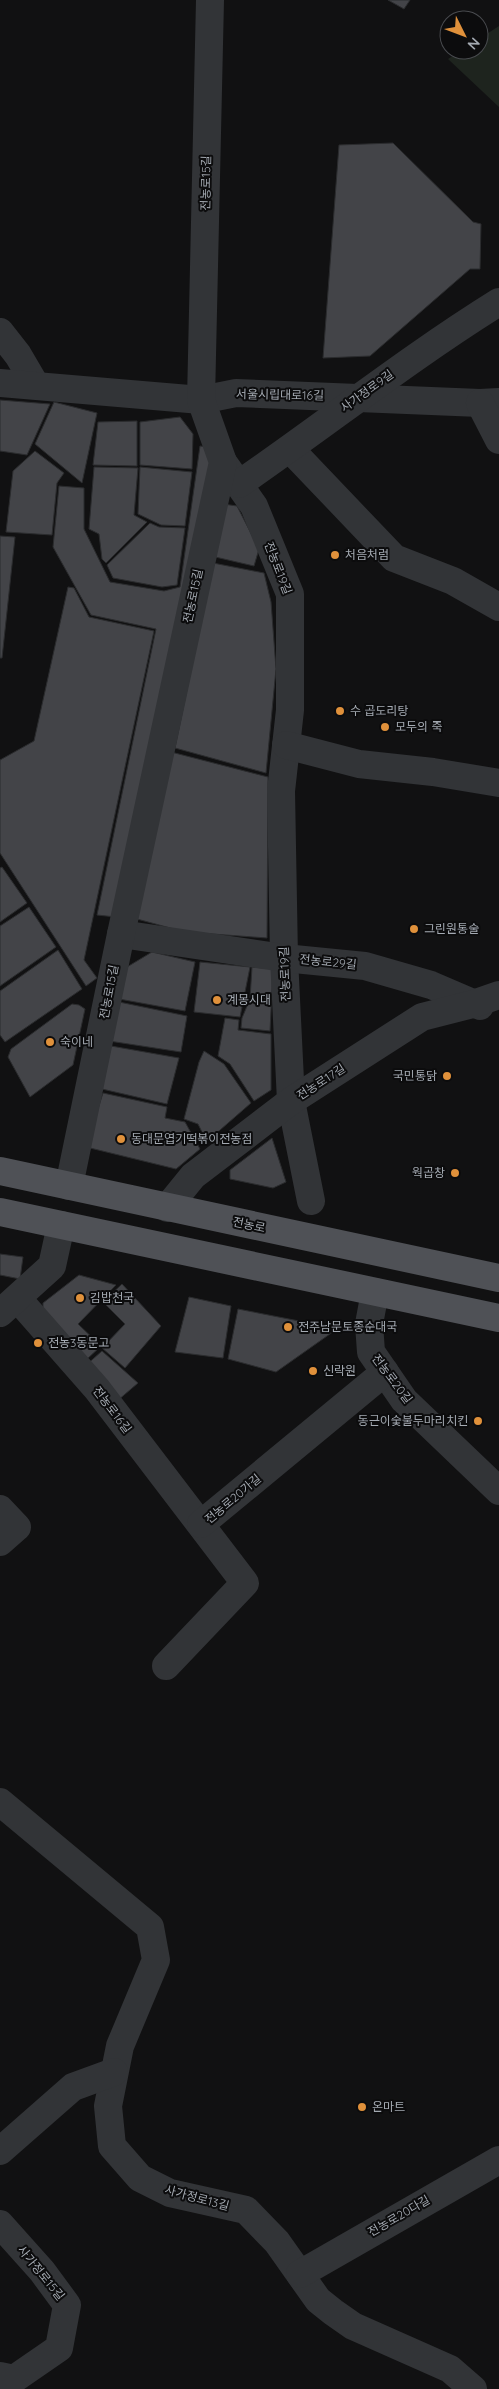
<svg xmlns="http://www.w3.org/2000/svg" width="499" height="2389" font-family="Quicksand,'Noto Sans KR',sans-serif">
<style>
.green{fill:#1e241e}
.building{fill:#434448;stroke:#2b2c2e}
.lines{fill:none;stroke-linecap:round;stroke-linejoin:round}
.minor{stroke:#323437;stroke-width:28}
.major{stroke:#4f5156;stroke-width:28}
.poi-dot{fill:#e0913b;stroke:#0c0c0d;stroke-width:2}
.labels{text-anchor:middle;stroke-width:4;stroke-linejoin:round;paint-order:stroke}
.street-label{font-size:12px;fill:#a4aab2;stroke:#0c0c0d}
.poi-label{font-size:12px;fill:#a4aab2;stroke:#0c0c0d;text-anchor:start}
</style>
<rect width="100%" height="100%" fill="#111112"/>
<polygon class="green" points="499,26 499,107 448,59 462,50 479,50 479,39"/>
<g class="building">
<polygon points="388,0 410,0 404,9"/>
<polygon points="393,143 473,222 481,224 480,269 470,269 370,356 323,358 339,145"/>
<polygon points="0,400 50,404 27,455 0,451"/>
<polygon points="54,402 97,413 82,483 35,444"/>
<polygon points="180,417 193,434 192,469 140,465 140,422"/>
<polygon points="137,421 137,466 93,465 98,422"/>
<polygon points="200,446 233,451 135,919 97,915 156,629 91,615 53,547 59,486 84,488 84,529 110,582 164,591 180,587"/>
<polygon points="35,451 64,473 57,483 52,535 6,532 13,471"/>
<polygon points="94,467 138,468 134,515 147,522 106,563 102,559 99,534 89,529"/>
<polygon points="140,467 192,472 185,526 161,525 138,514"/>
<polygon points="223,504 237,506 259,549 254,566 211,556"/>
<polygon points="150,523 159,527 185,528 177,585 162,587 113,578 107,565"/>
<polygon points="0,536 15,537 2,658 0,658"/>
<polygon points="213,563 264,573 271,602 276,669 266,773 175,748"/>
<polygon points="68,587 74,588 89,617 154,631 84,960 97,978 86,986 0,853 0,760 34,741"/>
<polygon points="171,752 268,777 267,938 185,932 137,919"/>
<polygon points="2,867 27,903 0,922 0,868"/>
<polygon points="29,907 56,947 0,986 0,926"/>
<polygon points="58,950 82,989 5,1042 0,1035 0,991"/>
<polygon points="152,952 195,962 185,1011 119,999 127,967"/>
<polygon points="200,962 250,967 240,1017 194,1012"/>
<polygon points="252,967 273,969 270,1031 241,1028 242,1018 250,999"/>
<polygon points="119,1002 187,1016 181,1052 109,1041"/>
<polygon points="72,1004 79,1005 85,1009 73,1065 30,1097 8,1057 11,1049"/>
<polygon points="225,1018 239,1020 238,1030 271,1034 271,1090 254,1101 230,1064 218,1056"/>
<polygon points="111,1046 179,1058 167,1104 102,1089"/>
<polygon points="204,1051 224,1064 251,1103 212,1137 203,1134 198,1124 184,1119 199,1062"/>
<polygon points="103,1093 167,1107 165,1118 185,1122 200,1149 176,1169 86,1147"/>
<polygon points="272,1138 286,1182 273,1188 230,1179 230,1170"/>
<polygon points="0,1254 23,1257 20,1279 0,1275"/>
<polygon points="79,1275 116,1285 78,1324 101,1346 86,1360 43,1314 43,1303"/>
<polygon points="122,1284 161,1326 125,1368 102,1348 125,1324 103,1302"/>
<polygon points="189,1297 231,1306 223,1358 175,1352"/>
<polygon points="238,1309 299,1321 337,1329 276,1372 228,1359"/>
<polygon points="102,1351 138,1383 117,1401 84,1367"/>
</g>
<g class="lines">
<g class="minor">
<polyline points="0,332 18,355 35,384"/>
<polyline points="0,383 201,400 236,393 480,403 499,402"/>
<polyline points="480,403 499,440"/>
<polyline points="290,449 394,558 453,581 499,607"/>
<polyline points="223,462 254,506 290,594 290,710 281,791 284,958 291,1101 311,1201"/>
<path d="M239,484c87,-60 170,-126 260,-182"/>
<polyline points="286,745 359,764 433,772 499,783"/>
<polyline points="121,934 284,958 365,966 431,985 480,1006"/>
<polyline points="69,1186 121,934 223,462 201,400 210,0"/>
<polyline points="167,1208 193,1176 291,1101 422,1017 473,1004 499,995"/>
<polyline points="375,1292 369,1324 371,1352 404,1400 499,1491"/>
<polyline points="18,1299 97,1389 245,1583 166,1666"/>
<polyline points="0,1313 52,1266 61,1225"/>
<polyline points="0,1509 17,1527 0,1542"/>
<polyline points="201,1524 385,1372"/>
<polyline points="0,1802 150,1927 156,1960 120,2046 108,2106 112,2146 140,2178 170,2193 246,2210 277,2242 318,2300 333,2312 353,2326 450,2369 473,2389"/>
<polyline points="0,2151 73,2087 114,2072"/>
<polyline points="0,2224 42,2271 67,2305 59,2348 14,2379 0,2376"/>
<polyline points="300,2274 499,2160"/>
</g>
<g class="major">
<polyline points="0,1171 499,1278"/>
<polyline points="0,1212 499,1318"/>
</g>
</g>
<g class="poi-dot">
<circle cx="335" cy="555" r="5"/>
<circle cx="340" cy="711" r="5"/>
<circle cx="385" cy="727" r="5"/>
<circle cx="414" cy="929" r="5"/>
<circle cx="217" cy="1000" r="5"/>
<circle cx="50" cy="1042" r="5"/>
<circle cx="447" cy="1076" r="5"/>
<circle cx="121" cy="1139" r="5"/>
<circle cx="455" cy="1173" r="5"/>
<circle cx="80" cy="1298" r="5"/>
<circle cx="288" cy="1327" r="5"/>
<circle cx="38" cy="1343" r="5"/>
<circle cx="313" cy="1371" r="5"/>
<circle cx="478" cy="1421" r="5"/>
<circle cx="362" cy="2107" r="5"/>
</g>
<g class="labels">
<g class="street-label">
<text transform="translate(206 183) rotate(-89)" y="4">전농로15길</text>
<text transform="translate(367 391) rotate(-36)" y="4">사가정로9길</text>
<text transform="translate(280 395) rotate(1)" y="4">서울시립대로16길</text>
<text transform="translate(278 568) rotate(69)" y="4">전농로19길</text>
<text transform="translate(193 596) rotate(-78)" y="4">전농로15길</text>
<text transform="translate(328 962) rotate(6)" y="4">전농로29길</text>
<text transform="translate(285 974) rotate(-92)" y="4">전농로19길</text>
<text transform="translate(109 992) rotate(-79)" y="4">전농로15길</text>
<text transform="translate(321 1082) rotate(-33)" y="4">전농로17길</text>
<text transform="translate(249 1225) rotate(12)" y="4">전농로</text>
<text transform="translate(392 1379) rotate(53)" y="4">전농로20길</text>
<text transform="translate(112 1410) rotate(53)" y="4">전농로16길</text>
<text transform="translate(233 1499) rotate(-40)" y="4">전농로20가길</text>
<text transform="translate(197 2198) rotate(15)" y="4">사가정로13길</text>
<text transform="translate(399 2216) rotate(-30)" y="4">전농로20다길</text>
<text transform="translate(41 2273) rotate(51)" y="4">사가정로15길</text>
</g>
<g class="poi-label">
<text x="345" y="559">처음처럼</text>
<text x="350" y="715">수 곱도리탕</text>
<text x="395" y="731">모두의 죽</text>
<text x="424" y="933">그린원통술</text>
<text x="227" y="1004">계몽시대</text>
<text x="60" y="1046">숙이네</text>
<text x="437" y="1080" text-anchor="end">국민통닭</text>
<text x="131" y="1143">동대문엽기떡볶이전농점</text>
<text x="445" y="1177" text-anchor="end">웍곱창</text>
<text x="90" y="1302">김밥천국</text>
<text x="298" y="1331">전주남문토종순대국</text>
<text x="48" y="1347">전농3동문고</text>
<text x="323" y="1375">신락원</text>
<text x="468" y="1425" text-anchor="end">동근이숯불두마리치킨</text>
<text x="372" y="2111">온마트</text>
</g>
</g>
<g transform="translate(464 35) rotate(132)"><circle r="24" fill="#0c0c0d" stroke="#494b4f"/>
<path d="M0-4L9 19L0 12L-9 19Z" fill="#e0913b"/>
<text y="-8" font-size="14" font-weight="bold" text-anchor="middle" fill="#a4aab2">N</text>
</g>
</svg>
